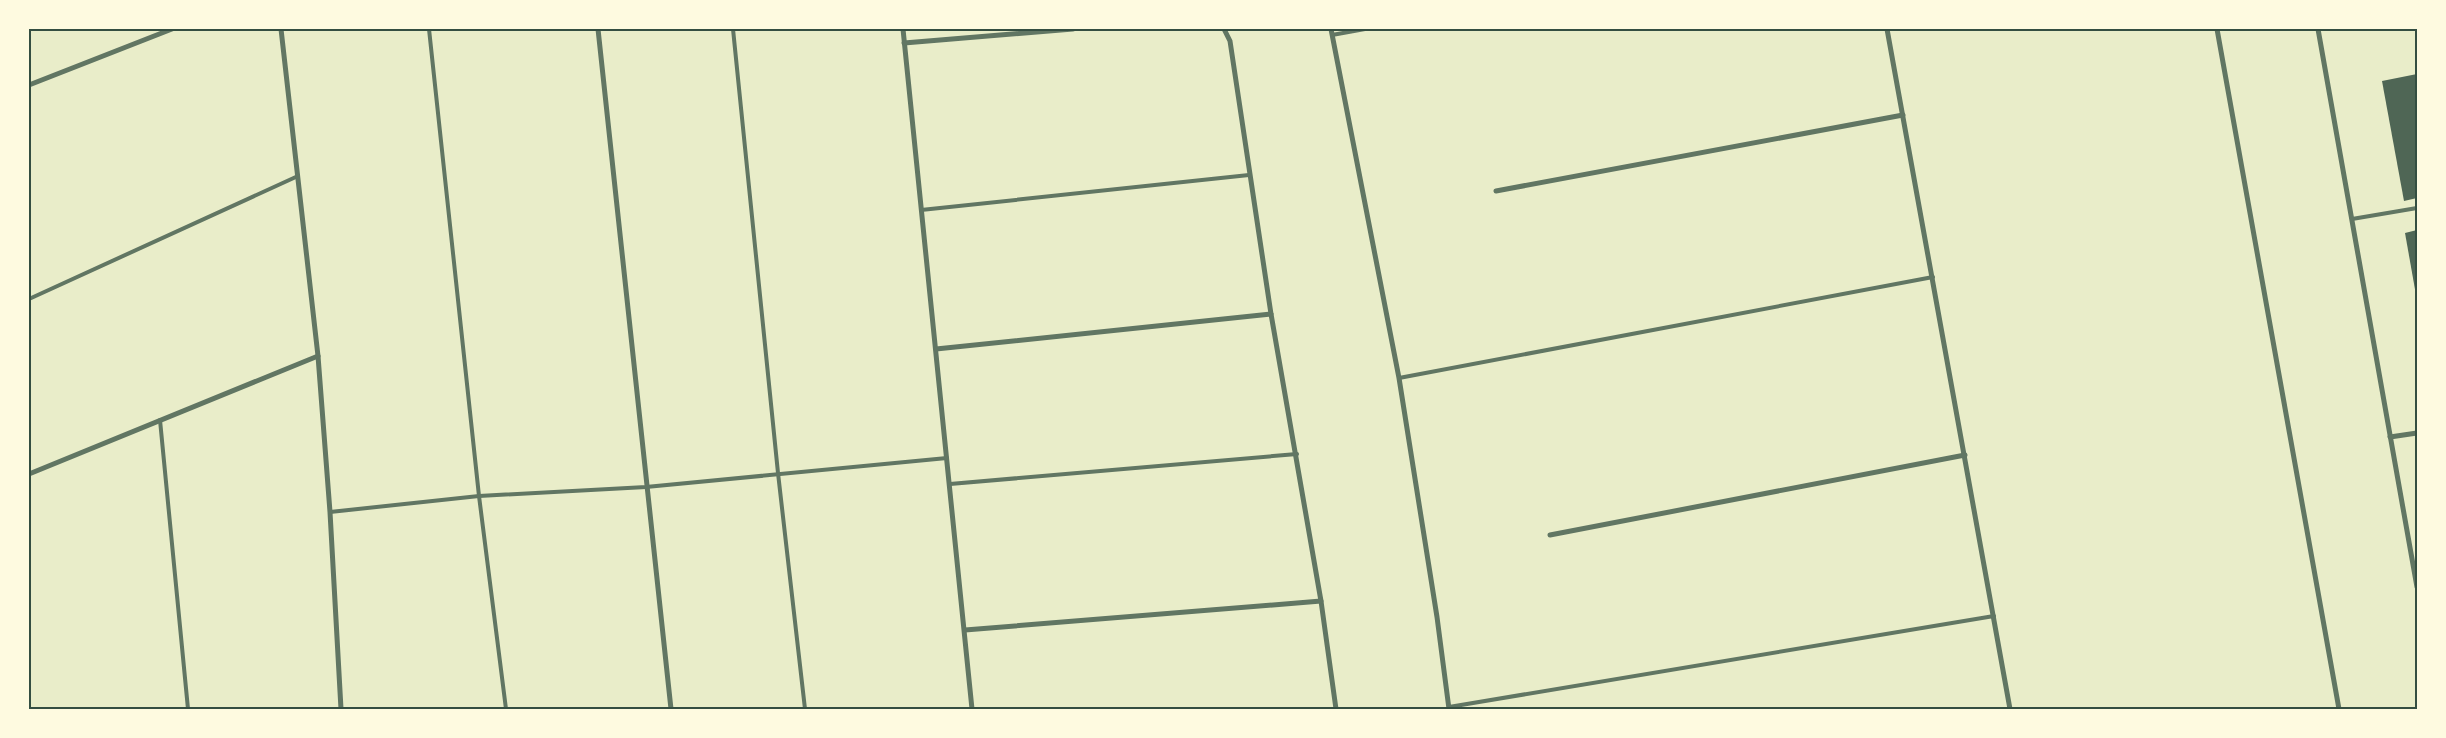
<svg xmlns="http://www.w3.org/2000/svg" width="2446" height="738" font-family="Mulish,sans-serif">
<style>
.building{fill:#4f6655}
.lines{fill:none;stroke-linecap:round;stroke-linejoin:round}
.service{stroke:#617663;stroke-width:4}
.minor{stroke:#617663;stroke-width:5}
.neatline{fill:none;stroke:#344e41;stroke-width:2}
</style>
<rect width="100%" height="100%" fill="#e9edc9"/>
<g class="building">
<polygon points="2417,74 2417,198 2404,201 2382,81"/>
<polygon points="2417,230 2417,295 2416,295 2405,233"/>
</g>
<g class="lines">
<g class="service">
<polyline points="429,29 479,496 506,709"/>
<polyline points="733,29 778,473 805,709"/>
<polyline points="1332,35 1365,29"/>
<polyline points="921,210 1249,175"/>
<polyline points="2352,219 2417,208"/>
<polyline points="29,299 298,176"/>
<polyline points="1399,378 1933,277"/>
<polyline points="160,420 188,709"/>
<polyline points="950,484 1297,454"/>
<polyline points="330,512 479,496 646,487 947,458"/>
<polyline points="1449,707 1994,616"/>
</g>
<g class="minor">
<polyline points="281,29 318,356 330,512 341,709"/>
<polyline points="598,29 671,709"/>
<polyline points="903,29 972,709"/>
<polyline points="1224,29 1230,41 1271,314 1321,601 1336,709"/>
<polyline points="1331,29 1399,378 1437,617 1449,709"/>
<polyline points="1887,29 2010,709"/>
<polyline points="2217,29 2339,709"/>
<polyline points="2318,29 2417,587"/>
<polyline points="904,43 1073,29"/>
<polyline points="29,85 172,29"/>
<polyline points="1496,191 1903,115"/>
<polyline points="936,349 1271,314"/>
<polyline points="2390,437 2417,433"/>
<polyline points="29,474 318,356"/>
<polyline points="1550,535 1965,455"/>
<polyline points="965,630 1321,601"/>
</g>
</g>
<rect width="2446" height="738" fill="none" stroke="#fefae0" stroke-width="60"/>
<rect x="30" y="30" width="2386" height="678" class="neatline"/>
</svg>
